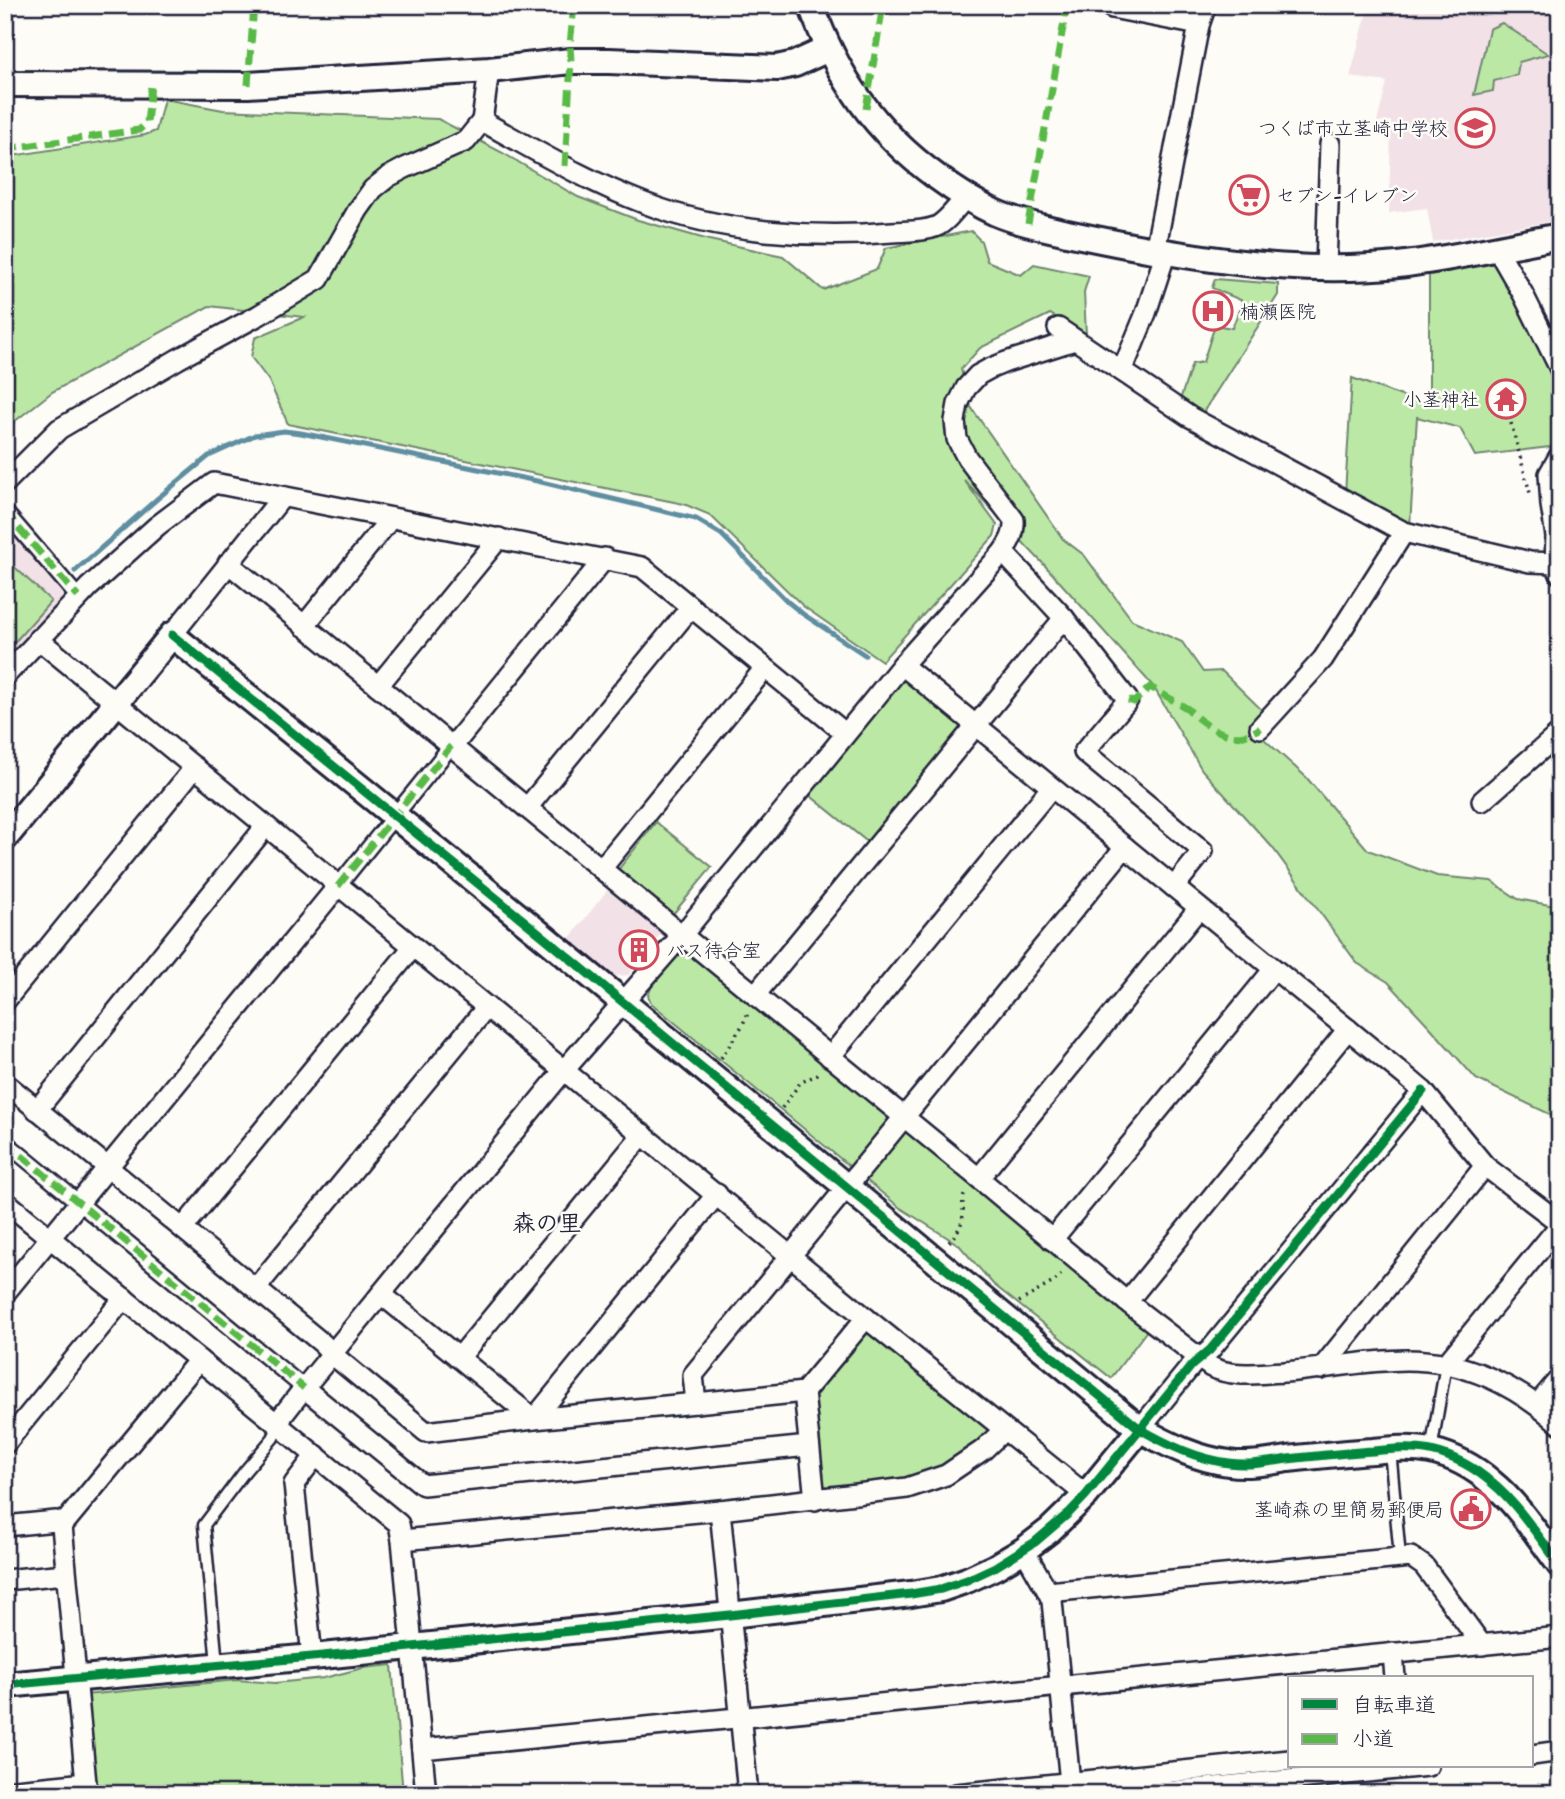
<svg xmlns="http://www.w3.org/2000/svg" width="1565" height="1799" font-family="Sriracha,'Klee One',sans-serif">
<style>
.built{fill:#f2e2e8}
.green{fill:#bce8a5;stroke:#6f8570;stroke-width:2}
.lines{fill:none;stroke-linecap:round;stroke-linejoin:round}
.stream{stroke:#5f8ea1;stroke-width:5}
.service-casing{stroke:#22223b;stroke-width:15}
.pedestrian-casing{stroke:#22223b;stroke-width:19}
.minor-casing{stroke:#22223b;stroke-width:24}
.tertiary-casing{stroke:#22223b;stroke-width:30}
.path{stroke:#22223b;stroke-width:3.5;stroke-dasharray:2 5;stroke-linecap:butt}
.service{stroke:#fdfcf7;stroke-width:10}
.pedestrian{stroke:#fdfcf7;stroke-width:14}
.minor{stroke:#fdfcf7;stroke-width:19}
.tertiary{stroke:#fdfcf7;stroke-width:24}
.quiet{stroke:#58b947;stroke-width:7;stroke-dasharray:14 7;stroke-linecap:butt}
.cycleway-casing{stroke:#fdfcf7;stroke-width:13}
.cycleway{stroke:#00873e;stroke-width:9}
.labels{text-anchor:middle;stroke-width:5;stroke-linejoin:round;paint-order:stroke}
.poi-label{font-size:19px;fill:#22223b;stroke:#fdfcf7;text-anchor:end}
.quarter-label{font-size:23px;font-weight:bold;fill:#22223b;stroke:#fdfcf7}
</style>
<rect width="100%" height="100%" fill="#fdfcf7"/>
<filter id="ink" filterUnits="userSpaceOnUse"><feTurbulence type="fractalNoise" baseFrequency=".0143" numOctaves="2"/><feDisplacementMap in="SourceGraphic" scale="14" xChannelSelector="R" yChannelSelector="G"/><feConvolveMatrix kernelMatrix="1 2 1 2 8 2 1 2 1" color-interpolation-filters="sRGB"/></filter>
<g filter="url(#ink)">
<g class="built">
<polygon points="1369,5 1560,5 1560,220 1433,242 1427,208 1389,213 1391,121 1377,122 1387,82 1350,77"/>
<polygon points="5,521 69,596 5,666"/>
<polygon points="609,888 663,931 629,975 615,976 568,940"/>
</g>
<g class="green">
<polygon points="1502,23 1548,54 1519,62 1517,75 1494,81 1493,91 1474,95 1489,29"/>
<polygon points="164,99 223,110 438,119 503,153 578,197 638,220 709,240 783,256 823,290 877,269 886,248 971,231 981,241 987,261 1021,275 1034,264 1089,276 1084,292 1086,335 1050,314 980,348 961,369 971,407 1063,539 1084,555 1132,620 1182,642 1203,672 1222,671 1267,715 1254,730 1306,777 1368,850 1437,876 1491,881 1518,899 1560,907 1560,1119 1476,1079 1429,1026 1388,982 1357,963 1272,847 1202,770 1153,686 1050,571 964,480 997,525 994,536 882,661 803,606 710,515 684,504 288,424 269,381 251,357 255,338 304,317 209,306 52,392 5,429 5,157 145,135 156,131"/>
<polygon points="1497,262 1560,383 1560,438 1550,447 1475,456 1460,428 1417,417 1410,525 1345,494 1352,378 1429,406 1429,275"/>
<polygon points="1215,279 1278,284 1278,295 1202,414 1180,400 1192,364 1203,362 1215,325 1232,328 1243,301 1212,288"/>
<polygon points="5,558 51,601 5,653"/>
<polygon points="908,680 961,724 962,731 870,844 807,793 900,681"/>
<polygon points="656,822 712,867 673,914 618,870"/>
<polygon points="688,954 1148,1329 1111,1378 993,1284 959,1245 899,1207 651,1003 648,995 652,986 677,955"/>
<polygon points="870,1333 986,1426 989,1435 940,1468 912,1479 820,1490 810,1398 864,1334"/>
<polygon points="392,1665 403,1794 95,1794 85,1695 237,1680 275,1683 324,1678 363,1668"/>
</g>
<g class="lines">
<polyline class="stream" points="75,571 158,498 209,456 255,435 284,431 301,433 537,481 696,519 721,534 788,602 803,614 865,655"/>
<g class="service-casing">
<g id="service">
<polyline points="1390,1450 1400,1557"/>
<polyline points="1431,1451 1446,1364"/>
<polyline points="217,1664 204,1525 245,1471 273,1438 279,1425"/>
</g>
</g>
<g class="pedestrian-casing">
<g id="pedestrian">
<polyline points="5,512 78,597"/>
<polyline points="338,886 451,746"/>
<polyline points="5,1142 304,1388"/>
</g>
</g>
<g class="minor-casing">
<g id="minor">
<polyline points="1112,8 1199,25"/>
<path d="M489,70l-7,51c53,29 106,61 162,82 74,29 170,36 248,29 14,-1 30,0 43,-5 11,-4 22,-20 30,-29"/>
<polyline points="1496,247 1523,294 1560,369"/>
<polyline points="1155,251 1199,25 1206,5"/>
<polyline points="1326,268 1330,144"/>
<polyline points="1058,328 1190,417 1404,532 1530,562 1555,563 1560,574"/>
<polyline points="1122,371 1146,313 1166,252"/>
<polyline points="1560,455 1549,474 1551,505 1556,536 1555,563 1560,562"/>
<polyline points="5,483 59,429 178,359 259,315 319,279 358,210 373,189 388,177 405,168 466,141 482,121"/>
<polyline points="1003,552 1064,618 1128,700 1084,752 1203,851 1174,887"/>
<path d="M228,563l753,617 146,122 84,65c23,11 48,6 73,5 40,-3 82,-12 122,-12 60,0 109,25 154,64"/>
<polyline points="304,626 391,518"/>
<polyline points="172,635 282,497"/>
<polyline points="38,639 866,1318 1086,1495"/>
<polyline points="902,665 1409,1079 1423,1091 1485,1166 1560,1223"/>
<polyline points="5,676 89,587 157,526 214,483 642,567 845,733"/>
<polyline points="378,686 499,538"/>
<polyline points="1260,728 1323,659 1404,532"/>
<polyline points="452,747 605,558"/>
<polyline points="1482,801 1560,733"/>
<polyline points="527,808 691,607"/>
<polyline points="601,869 765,668"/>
<polyline points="755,995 1064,618"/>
<polyline points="5,1001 195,767"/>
<polyline points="830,1057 1051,788"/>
<polyline points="5,1083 322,1343 339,1360 426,1432 534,1419 717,1194"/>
<polyline points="37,1110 266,826"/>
<polyline points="979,1178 1199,908"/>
<polyline points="5,1201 399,1524 402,1540 426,1794"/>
<polyline points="183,1228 413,947"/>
<polyline points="1052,1240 1274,969"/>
<polyline points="256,1288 487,1007"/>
<polyline points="5,1293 338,886"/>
<polyline points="381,1294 534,1419 696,1403 693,1375 1125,847"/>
<polyline points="1127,1302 1348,1029"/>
<polyline points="459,1358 643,1134"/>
<polyline points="1446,1364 1560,1225"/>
<polyline points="1321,1369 1485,1166"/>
<polyline points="304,1388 423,1485 809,1446"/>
<polyline points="804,1392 815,1500"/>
<polyline points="696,1403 804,1392 866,1318"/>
<polyline points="1537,1405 1560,1378"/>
<path d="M279,1425l4,-10 21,-27 261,-319 117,-134 220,-270 101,-113c7,-11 12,-19 11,-32l-47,-62 -10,-19 -2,-18 3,-17 8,-16 12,-13 11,-6 17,-7 69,-22"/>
<polyline points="1140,1429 1192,1365 1210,1350 1423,1091"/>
<polyline points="5,1444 124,1298"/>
<polyline points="720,1510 748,1794"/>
<polyline points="5,1526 56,1521 62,1526"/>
<polyline points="402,1540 720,1510 907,1488 946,1475 983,1450 1004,1430"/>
<polyline points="1024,1550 1048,1592 1052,1601 1070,1783"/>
<polyline points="5,1580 65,1574"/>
<polyline points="1048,1592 1411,1557 1424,1566 1482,1645"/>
<polyline points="1393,1653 1395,1678"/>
<polyline points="312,1657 294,1484 316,1455"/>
<polyline points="422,1749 1560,1637"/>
<polyline points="1532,1755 1560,1751"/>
<polyline points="5,1791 86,1783"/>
<polyline points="87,1794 62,1526 199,1360"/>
<polyline points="956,1794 1290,1760"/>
<polyline points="1145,1794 1428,1766"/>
</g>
</g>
<g class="tertiary-casing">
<g id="tertiary">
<path d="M811,5c26,72 64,127 126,172 19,14 37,26 59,36 23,10 47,14 71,20 33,7 66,14 99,19 77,13 154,21 232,13 54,-6 108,-19 162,-29"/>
<polyline points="5,84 248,85 489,70 571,61 609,61 777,68 795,64 828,49"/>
<path d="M5,838l167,-203 372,302 596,492c28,16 57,30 89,34 19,3 40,-1 59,-4 28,-3 56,-6 85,-8 19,-2 39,-4 58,0 22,5 44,17 61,32 25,20 48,56 68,82"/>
<polyline points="5,1685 312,1657 730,1615 911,1594 941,1589 967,1580 995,1567 1024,1550 1050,1530 1086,1495 1140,1429"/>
</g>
</g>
<g class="path">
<polyline points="1511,423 1530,493"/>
<polyline points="721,1058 742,1026 749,1011"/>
<polyline points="782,1108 800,1083 816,1075 821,1071"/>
<path d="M949,1242c7,-8 13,-16 14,-27 1,-10 -3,-16 4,-24"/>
<polyline points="1019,1302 1055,1281 1064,1271"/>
</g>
<use href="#service" class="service"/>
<use href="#pedestrian" class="pedestrian"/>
<use href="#minor" class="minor"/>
<use href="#tertiary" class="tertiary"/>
<g class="quiet">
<polyline points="248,85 254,5"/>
<polyline points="866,109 883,5"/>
<polyline points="5,149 139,130 147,123 151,85"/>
<polyline points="565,166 571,61 570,45 574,5"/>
<polyline points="1028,224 1067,5"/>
<polyline points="5,512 78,597"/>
<path d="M1128,700l6,2 16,-15c12,7 25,14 38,22 4,4 8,8 12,11 19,14 39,23 60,8"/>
<polyline points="338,886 451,746"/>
<polyline points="5,1142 304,1388"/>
</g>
<g class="cycleway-casing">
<g id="cycleway">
<path d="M172,635l372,302 596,492c28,16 57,30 89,34 19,3 40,-1 59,-4 28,-3 56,-6 85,-8 19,-2 39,-4 58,0 22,5 44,17 61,32 25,20 48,56 68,82"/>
<polyline points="5,1685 312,1657 730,1615 911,1594 941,1589 967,1580 995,1567 1035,1542 1069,1513 1086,1495 1192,1365 1210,1350 1423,1091"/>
</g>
</g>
<use href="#cycleway" class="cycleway"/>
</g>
</g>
<defs>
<g id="school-ring" transform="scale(2.0125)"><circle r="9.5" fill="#fdfcf7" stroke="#d1495b" stroke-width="1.5"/><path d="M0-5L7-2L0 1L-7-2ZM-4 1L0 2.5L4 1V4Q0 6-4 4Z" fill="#d1495b"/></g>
<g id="supermarket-ring" transform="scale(2.0125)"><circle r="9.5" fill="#fdfcf7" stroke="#d1495b" stroke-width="1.5"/><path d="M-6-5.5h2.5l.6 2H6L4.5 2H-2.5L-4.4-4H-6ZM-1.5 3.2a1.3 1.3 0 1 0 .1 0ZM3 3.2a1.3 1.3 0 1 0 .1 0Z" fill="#d1495b"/></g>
<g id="hospital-ring" transform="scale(2.0125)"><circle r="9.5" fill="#fdfcf7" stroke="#d1495b" stroke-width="1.5"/><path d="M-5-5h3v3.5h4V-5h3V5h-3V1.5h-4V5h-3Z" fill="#d1495b"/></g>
<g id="temple-ring" transform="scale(2.0125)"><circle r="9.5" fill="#fdfcf7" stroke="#d1495b" stroke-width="1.5"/><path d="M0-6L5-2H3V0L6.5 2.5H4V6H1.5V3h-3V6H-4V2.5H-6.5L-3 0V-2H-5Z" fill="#d1495b"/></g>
<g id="building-ring" transform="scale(2.0125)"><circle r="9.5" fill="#fdfcf7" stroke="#d1495b" stroke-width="1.5"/><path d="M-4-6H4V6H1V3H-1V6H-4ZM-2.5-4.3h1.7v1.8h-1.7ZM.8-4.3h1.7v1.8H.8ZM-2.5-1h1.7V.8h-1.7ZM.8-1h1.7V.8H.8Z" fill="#d1495b"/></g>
<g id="civic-ring" transform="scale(2.0125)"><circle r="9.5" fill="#fdfcf7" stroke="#d1495b" stroke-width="1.5"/><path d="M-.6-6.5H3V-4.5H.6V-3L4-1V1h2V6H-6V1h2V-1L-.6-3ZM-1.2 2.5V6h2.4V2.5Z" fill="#d1495b"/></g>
</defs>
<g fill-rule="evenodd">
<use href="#school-ring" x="1475" y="128"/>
<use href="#supermarket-ring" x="1249" y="195"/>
<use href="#hospital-ring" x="1213" y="311"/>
<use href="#temple-ring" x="1506" y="399"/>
<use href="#building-ring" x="639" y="950"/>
<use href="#civic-ring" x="1471" y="1509"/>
</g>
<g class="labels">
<g class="poi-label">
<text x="1448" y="135">つくば市立茎崎中学校</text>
<text x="1276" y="202" text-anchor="start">セブン-イレブン</text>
<text x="1240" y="318" text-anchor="start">楠瀬医院</text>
<text x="1479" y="406">小茎神社</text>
<text x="666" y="957" text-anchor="start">バス待合室</text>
<text x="1444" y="1516">茎崎森の里簡易郵便局</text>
</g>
<g class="quarter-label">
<text x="547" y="1231">森の里</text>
</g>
</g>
<rect width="1565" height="1799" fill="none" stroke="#fdfcf7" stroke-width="28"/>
<rect x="14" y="14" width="1537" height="1771" fill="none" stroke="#22223b" stroke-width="2.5" filter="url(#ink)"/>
<rect x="1288" y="1676" width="245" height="91" fill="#fdfcf7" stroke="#a5a5ac" stroke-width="2"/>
<rect x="1302" y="1699" width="35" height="10" fill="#00873e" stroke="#a5a5ac" stroke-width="2"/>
<text x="1352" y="1712" font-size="21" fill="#22223b">自転車道</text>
<rect x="1302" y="1734" width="35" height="10" fill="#58b947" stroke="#a5a5ac" stroke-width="2"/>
<text x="1352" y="1746" font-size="21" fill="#22223b">小道</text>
</svg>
